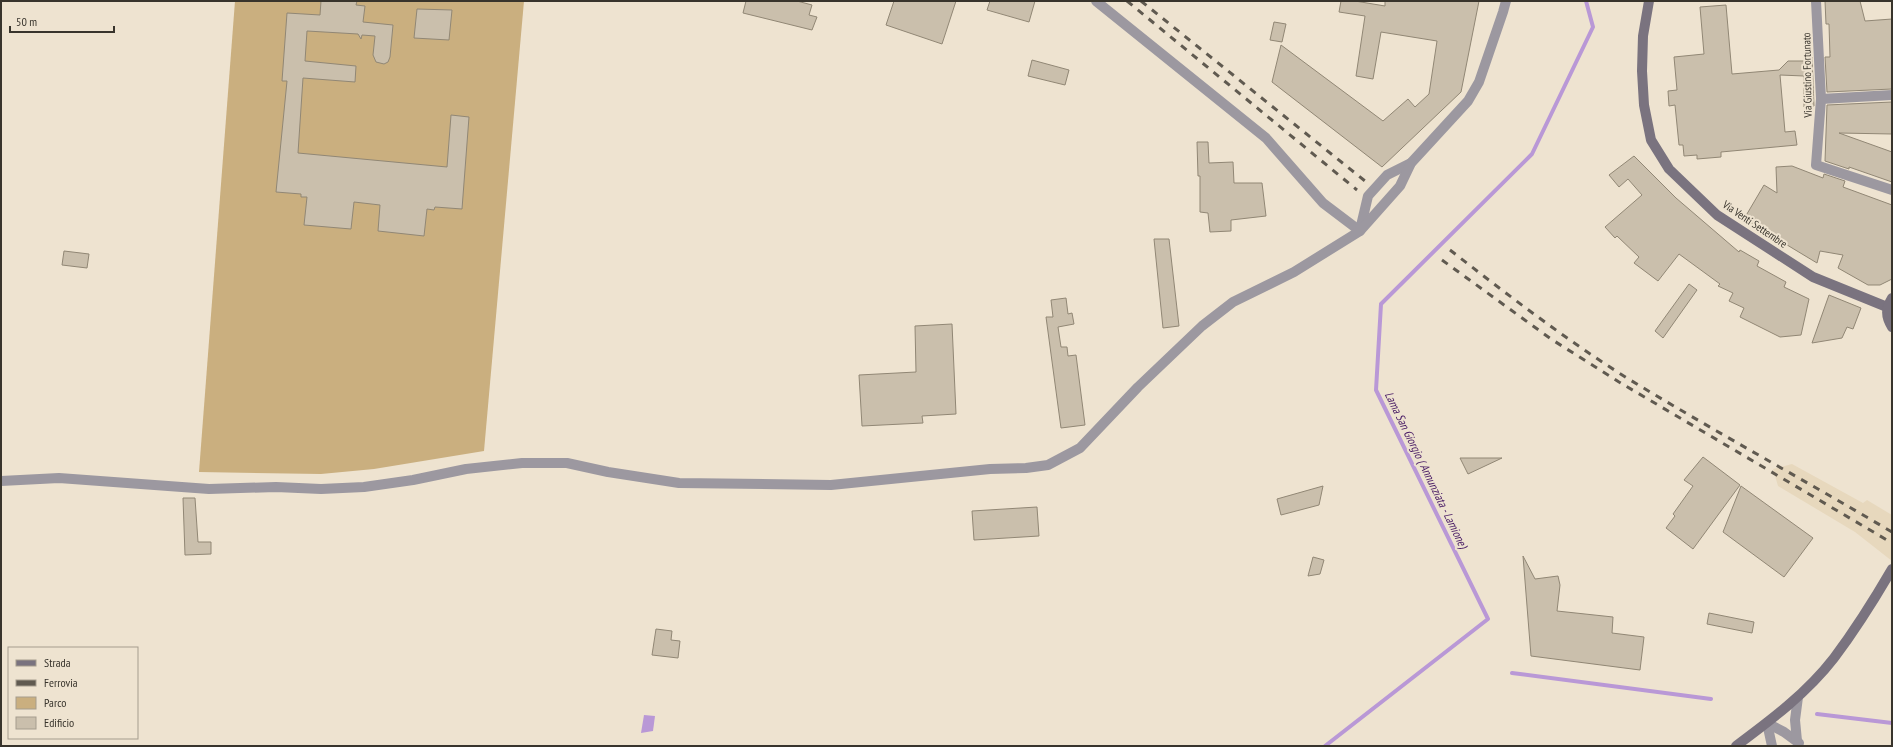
<svg xmlns="http://www.w3.org/2000/svg" width="1893" height="747" font-family="'PT Sans Narrow',sans-serif">
<style>
.built{fill:#e7d8bd}
.green{fill:#caaf7f}
.water{fill:#b998d6}
.lines{fill:none;stroke-linecap:round;stroke-linejoin:round}
.stream{stroke:#b998d6;stroke-width:4}
.building{fill:#cabfac;stroke:#918775}
.minor{stroke:#9c98a0;stroke-width:10}
.secondary{stroke:#7a737f;stroke-width:10}
.rail{stroke:#605a50;stroke-width:3;stroke-dasharray:7 7;stroke-linecap:butt}
.labels{text-anchor:middle;stroke-width:4;stroke-linejoin:round;paint-order:stroke}
.street-label{font-size:11px;fill:#38342c;stroke:#eee3d0}
.water-label{font-size:12px;font-style:italic;fill:#471a64;stroke:#eee3d0}
</style>
<rect width="100%" height="100%" fill="#eee3d0"/>
<polygon class="built" points="1792,464 1863,503 1867,500 1892,515 1892,561 1855,532 1778,486 1773,469"/>
<polygon class="green" points="235,1 524,1 484,451 374,469 321,474 199,472"/>
<polygon class="water" points="644,715 655,716 653,731 641,733"/>
<g class="lines">
<g class="stream">
<polyline points="1512,673 1711,699"/>
<polyline points="1817,714 1892,723"/>
<polyline points="1325,746 1488,619 1376,390 1381,304 1532,154 1593,27 1586,1"/>
</g>
</g>
<g class="building">
<polygon points="321,1 357,1 356,5 365,6 363,22 393,25 390,57 388,62 384,64 376,62 373,55 375,36 362,35 361,39 358,34 307,31 305,61 356,66 355,82 303,78 298,153 447,167 451,115 469,117 462,209 435,207 434,210 427,209 424,236 378,231 380,205 354,202 351,229 304,225 307,197 301,197 301,194 276,192 287,81 282,81 287,13 320,15"/>
<polygon points="746,1 797,1 812,5 809,15 817,17 812,30 743,13"/>
<polygon points="894,1 956,1 942,44 886,25"/>
<polygon points="990,1 1035,1 1029,22 987,10"/>
<polygon points="1341,1 1355,1 1385,6 1385,1 1479,1 1461,92 1382,167 1272,82 1281,45 1383,121 1408,99 1415,107 1429,94 1437,41 1381,32 1373,79 1356,76 1365,16 1339,12"/>
<polygon points="1825,1 1860,1 1865,21 1892,19 1892,89 1827,92 1825,57 1830,57 1829,24 1826,24"/>
<polygon points="1726,5 1732,74 1779,70 1788,61 1807,61 1807,57 1812,57 1814,106 1804,107 1804,76 1780,75 1785,132 1795,131 1797,145 1721,152 1721,157 1697,159 1697,155 1684,156 1683,145 1679,145 1675,105 1669,106 1668,91 1677,90 1674,57 1704,54 1700,7"/>
<polygon points="417,9 452,10 449,40 414,38"/>
<polygon points="1274,22 1286,24 1282,42 1270,40"/>
<polygon points="1032,60 1069,70 1065,85 1028,76"/>
<polygon points="1892,102 1892,134 1839,133 1892,152 1892,182 1849,167 1849,169 1825,161 1827,105"/>
<polygon points="1197,142 1208,142 1209,163 1233,162 1234,183 1262,183 1266,216 1231,220 1231,231 1210,232 1208,213 1200,212 1200,176 1198,176"/>
<polygon points="1634,156 1676,198 1739,252 1740,250 1759,261 1757,266 1786,282 1784,287 1809,299 1801,335 1780,337 1740,317 1744,308 1729,301 1733,293 1718,286 1720,284 1679,254 1658,281 1634,263 1639,257 1617,236 1615,238 1605,227 1642,195 1628,179 1619,187 1609,175"/>
<polygon points="1792,166 1823,178 1824,174 1845,181 1843,187 1892,205 1892,279 1880,285 1868,285 1838,268 1843,255 1820,251 1817,263 1744,219 1764,185 1777,193 1776,167"/>
<polygon points="1154,239 1169,239 1179,326 1163,328"/>
<polygon points="64,251 89,254 87,268 62,265"/>
<polygon points="1689,284 1697,290 1663,338 1655,331"/>
<polygon points="1829,295 1861,308 1853,329 1847,327 1842,338 1812,343"/>
<polygon points="1066,298 1068,314 1072,313 1074,324 1058,327 1061,347 1067,347 1068,356 1076,355 1085,425 1061,428 1046,317 1053,317 1051,300"/>
<polygon points="952,324 956,414 922,416 923,423 862,426 859,375 916,372 915,326"/>
<polygon points="1703,457 1740,485 1693,549 1666,528 1675,516 1673,514 1693,486 1684,480"/>
<polygon points="1460,458 1502,458 1468,474"/>
<polygon points="1323,486 1319,505 1281,515 1277,499"/>
<polygon points="1741,486 1813,538 1784,577 1723,532"/>
<polygon points="183,498 195,498 198,542 211,542 211,554 185,555"/>
<polygon points="1037,507 1039,536 974,540 972,511"/>
<polygon points="1523,556 1535,579 1558,576 1560,585 1557,611 1613,617 1612,633 1644,637 1640,670 1531,656"/>
<polygon points="1313,557 1324,560 1320,574 1308,576"/>
<polygon points="1709,613 1754,622 1752,633 1707,624"/>
<polygon points="656,629 672,631 671,640 680,641 678,658 652,655"/>
</g>
<g class="lines">
<g class="minor">
<polyline points="1096,1 1266,138 1323,203 1360,231"/>
<polyline points="1816,1 1821,99 1816,165 1892,190"/>
<polyline points="1821,99 1892,95"/>
<polyline points="1360,230 1368,196 1387,175 1411,163"/>
<polyline points="1,481 59,478 209,489 276,487 321,489 364,487 413,480 466,469 522,463 567,463 608,472 679,483 831,485 990,469 1026,468 1048,465 1080,448 1138,387 1202,326 1233,302 1294,272 1360,231 1400,186 1411,163 1468,101 1479,82 1503,12 1506,1"/>
<polyline points="1767,723 1784,732 1799,743"/>
<polyline points="1767,723 1772,746"/>
<polyline points="1797,741 1795,720 1798,697"/>
</g>
<g class="secondary">
<polyline points="1649,1 1643,36 1642,71 1644,105 1651,140 1669,169 1717,215 1813,277 1887,307"/>
<path d="M1892,298c-6,10 -7,18 0,29"/>
<path d="M1736,746c35,-26 71,-53 98,-88 21,-28 40,-58 58,-89"/>
</g>
<g class="rail">
<polyline points="1127,1 1357,190"/>
<polyline points="1141,1 1365,181"/>
<path d="M1450,250c58,45 115,89 177,128 87,53 177,102 265,154"/>
<polyline points="1442,260 1551,339 1619,382 1892,543"/>
</g>
</g>
<g class="labels">
<g class="street-label">
<text transform="translate(1807 75) rotate(-91)" y="4">Via Giustino Fortunato</text>
<text transform="translate(1755 224) rotate(34)" y="4">Via Venti Settembre</text>
</g>
<g class="water-label">
<text transform="translate(1426 470) rotate(64)" y="4">Lama San Giorgio ( Annunziata - Lamione)</text>
</g>
</g>
<rect width="1893" height="747" fill="none" stroke="#38342c" stroke-width="4"/>
<rect x="8" y="647" width="130" height="92" fill="#eee3d0" stroke="#a59d8e"/>
<rect x="16" y="660" width="20" height="6" fill="#7a737f" stroke="#a59d8e"/>
<text x="44" y="667" font-size="12" fill="#38342c">Strada</text>
<rect x="16" y="680" width="20" height="6" fill="#605a50" stroke="#a59d8e"/>
<text x="44" y="687" font-size="12" fill="#38342c">Ferrovia</text>
<rect x="16" y="697" width="20" height="12" fill="#caaf7f" stroke="#a59d8e"/>
<text x="44" y="707" font-size="12" fill="#38342c">Parco</text>
<rect x="16" y="717" width="20" height="12" fill="#cabfac" stroke="#a59d8e"/>
<text x="44" y="727" font-size="12" fill="#38342c">Edificio</text>
<path d="M10 26v6h104v-6" fill="none" stroke="#38342c" stroke-width="2"/>
<text x="16" y="26" font-size="12" fill="#38342c" stroke="#eee3d0" stroke-width="3" paint-order="stroke">50 m</text>
</svg>
